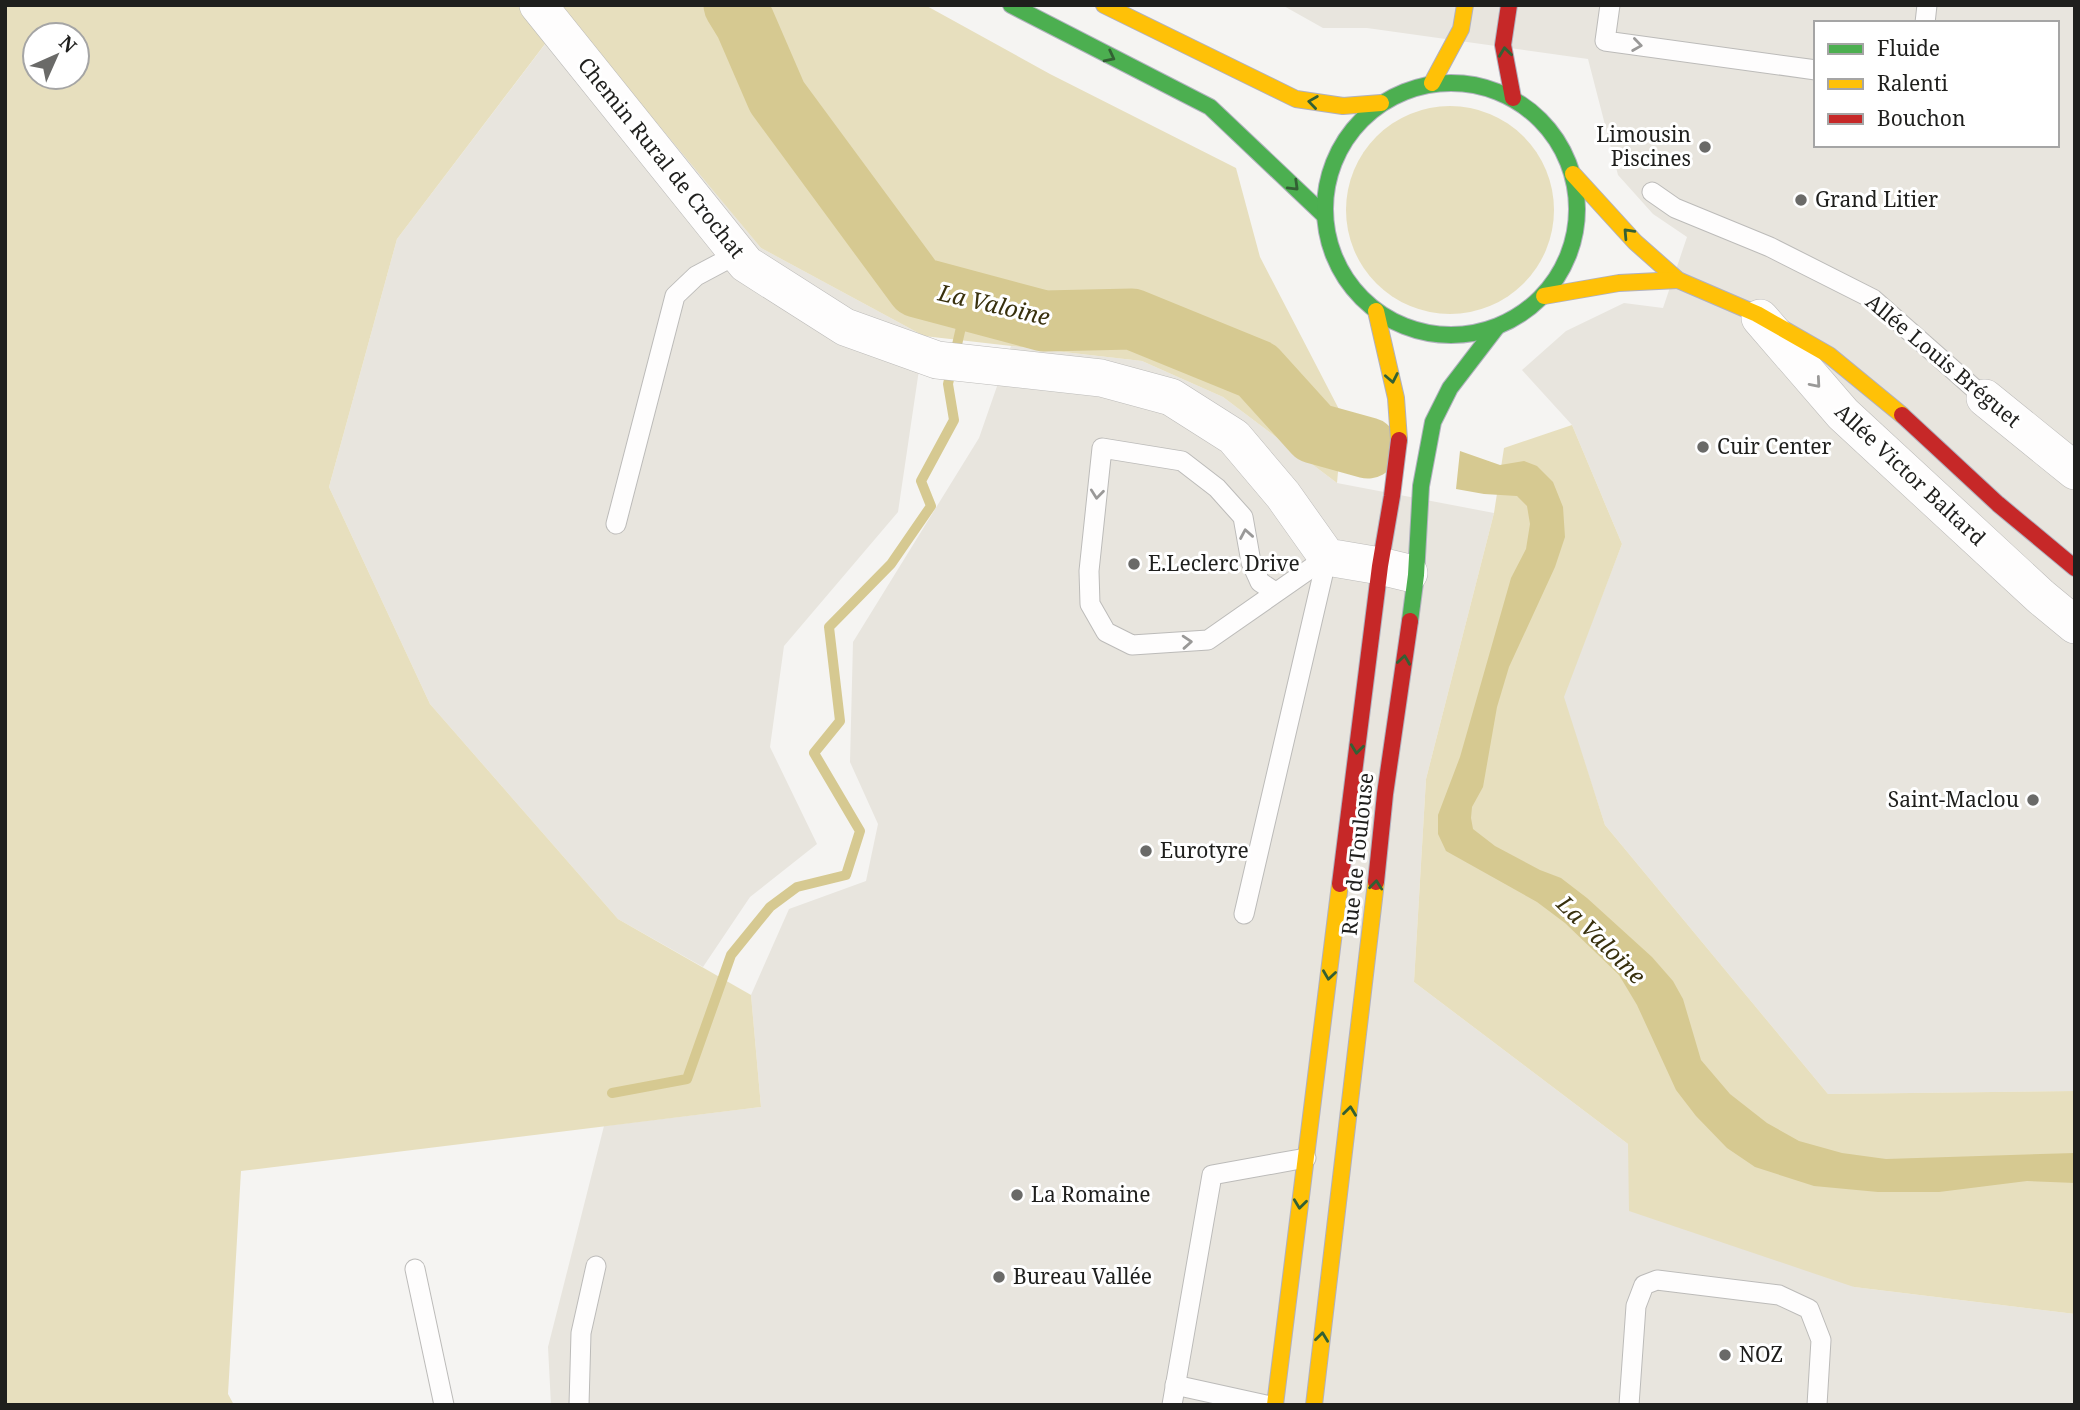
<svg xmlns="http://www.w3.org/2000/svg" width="2080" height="1410" font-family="'Noto Serif',serif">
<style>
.built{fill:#e8e5de;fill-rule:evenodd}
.green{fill:#e7dfbe;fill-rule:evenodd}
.water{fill:#d6c991}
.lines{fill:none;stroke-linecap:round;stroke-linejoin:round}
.stream{stroke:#d6c991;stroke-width:10}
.river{stroke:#d6c991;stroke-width:61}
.lane-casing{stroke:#bcbbb9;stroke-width:21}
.street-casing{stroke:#bcbbb9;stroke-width:38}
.fast-casing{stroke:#b1b1bf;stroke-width:18}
.slow-casing{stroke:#b1b1bf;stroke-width:18}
.jam-casing{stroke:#b1b1bf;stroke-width:18}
.lane{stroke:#fefdfd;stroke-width:19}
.street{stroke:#fefdfd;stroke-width:37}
.fast{stroke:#4caf50;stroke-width:16}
.slow{stroke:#ffc107;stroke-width:16}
.jam{stroke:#c62828;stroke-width:16}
.oneway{stroke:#9a9998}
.oneway2{stroke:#336034}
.poi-dot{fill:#6a6a68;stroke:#fff;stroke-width:2.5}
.labels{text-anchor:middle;stroke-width:6;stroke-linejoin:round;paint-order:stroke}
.poi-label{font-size:21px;fill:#1f1f1d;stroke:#fff;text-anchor:start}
.street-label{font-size:21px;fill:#1f1f1d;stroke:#fff}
.water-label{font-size:23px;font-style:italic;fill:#38300d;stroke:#fff}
</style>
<rect width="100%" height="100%" fill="#f5f4f2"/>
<g class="built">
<path d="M1282,5h793v1086l-247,3 -223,-269 -42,-128 59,-153 -50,-119 -50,-55 44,-39 58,-28 39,5 24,-71 -34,-23 -35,-39 -30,-116 -221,-31h-44zM1816,23h241v122h-241z"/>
<polygon points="568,14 761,248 924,336 898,512 784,646 770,747 817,844 750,897 703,967 618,919 430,704 329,487 397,239"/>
<polygon points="1011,346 1142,361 1223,397 1337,483 1494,513 1426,779 1414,982 1628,1144 1854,1287 2075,1314 2075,1405 551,1405 548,1347 604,1126 761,1107 751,995 789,909 866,881 878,824 850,762 853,642 979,438"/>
</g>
<g class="green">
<path d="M5,5h920l125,69 186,94 24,89 83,160 -6,66 -114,-86 -81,-36 -218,-25 -163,-88 -194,-233 -170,224 -68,248 101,217 188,215 133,76 10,112 -520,64 -13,223 6,11h-229zM35,35h42v42h-42z"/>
<circle cx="1450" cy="210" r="104"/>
<polygon points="1572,425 1622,544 1564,697 1605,825 1828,1094 2075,1091 2075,1314 1854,1287 1629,1211 1628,1144 1414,982 1426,779 1494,513 1504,448"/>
</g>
<polygon class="water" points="1460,451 1500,465 1524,461 1537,466 1553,482 1563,507 1565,537 1555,567 1509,667 1497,707 1483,787 1472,807 1471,818 1473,829 1495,846 1540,870 1561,878 1587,898 1652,957 1673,981 1683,999 1701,1060 1730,1094 1767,1123 1799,1141 1842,1153 1886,1159 2075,1153 2075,1183 2027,1181 1939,1192 1878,1192 1814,1186 1755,1167 1727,1148 1696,1116 1676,1090 1637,1005 1619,975 1565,923 1537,902 1446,851 1438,834 1438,815 1460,757 1511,578 1526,549 1530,524 1527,506 1517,496 1484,494 1456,489"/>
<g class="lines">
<polyline class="stream" points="612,1093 687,1079 731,955 770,907 797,887 846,875 860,831 814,753 840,721 829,627 891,564 931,506 921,481 954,420 948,384 967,301"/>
<polyline class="river" points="734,5 745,23 777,97 917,287 1044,321 1132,319 1257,370 1314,433 1368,448"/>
<g class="lane-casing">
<g id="lane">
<polyline points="1610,5 1605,41 1816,70"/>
<polyline points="1925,23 1927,5"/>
<polyline points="1652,192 1675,208 1770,247 1873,299 1985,398"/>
<polyline points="616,524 675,296 696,276 726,260 745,264"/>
<polyline points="1275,592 1260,582 1251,562 1243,517 1217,488 1182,461 1102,448 1089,571 1090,604 1106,632 1132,645 1208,640 1327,557"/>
<polyline points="1244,914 1327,557"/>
<polyline points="415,1269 444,1405"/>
<polyline points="1175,1385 1266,1405"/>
<polyline points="579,1405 581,1333 596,1266"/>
<polyline points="1172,1405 1212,1175 1306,1158"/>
<polyline points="1629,1405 1636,1306 1644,1285 1657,1280 1779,1295 1809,1309 1821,1340 1817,1405"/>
</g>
</g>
<g class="street-casing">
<g id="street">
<polyline points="538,5 746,264 845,327 937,360 1101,378 1171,397 1234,437 1283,495 1327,557 1380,566 1409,573"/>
<polyline points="1760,318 1843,414 2041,597 2075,625"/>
<polyline points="1985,398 2075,471"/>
</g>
</g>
<g class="fast-casing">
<g id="fast">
<polyline points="1011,5 1210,107 1324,215"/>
<circle cx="1451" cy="209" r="126"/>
<polyline points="1410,621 1416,575 1421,486 1433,422 1450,388 1496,328"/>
</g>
</g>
<g class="slow-casing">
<g id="slow">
<polyline points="1104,5 1296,99 1343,106 1381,103"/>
<polyline points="1432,83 1461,29 1465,5"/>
<polyline points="1573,174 1635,242 1678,280 1757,314 1829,355 1902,415"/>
<polyline points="1544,296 1619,283 1678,280"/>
<polyline points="1376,311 1396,398 1399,440"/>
<polyline points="1275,1405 1340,884"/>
<polyline points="1314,1405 1376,882"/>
</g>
</g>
<g class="jam-casing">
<g id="jam">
<polyline points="1509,5 1503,45 1513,98"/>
<polyline points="1902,415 1998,504 2075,568"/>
<polyline points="1376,882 1385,794 1410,621"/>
<polyline points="1340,884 1380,566 1392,496 1399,440"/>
</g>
</g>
<use href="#lane" class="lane"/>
<use href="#street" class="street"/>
<use href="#fast" class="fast"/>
<use href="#slow" class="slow"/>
<use href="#jam" class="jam"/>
</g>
<defs><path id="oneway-chevron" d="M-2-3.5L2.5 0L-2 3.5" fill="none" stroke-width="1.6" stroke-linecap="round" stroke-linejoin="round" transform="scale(1.75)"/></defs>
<g class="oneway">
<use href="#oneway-chevron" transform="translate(1637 45) rotate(8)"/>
<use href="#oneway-chevron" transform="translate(1816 383) rotate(49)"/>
<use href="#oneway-chevron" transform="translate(1097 494) rotate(96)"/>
<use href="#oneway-chevron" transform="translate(1246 534) rotate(-100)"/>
<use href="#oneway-chevron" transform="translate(1187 642) rotate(-4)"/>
</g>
<g class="oneway2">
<use href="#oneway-chevron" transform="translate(1505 52) rotate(-97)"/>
<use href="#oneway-chevron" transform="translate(1110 57) rotate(27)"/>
<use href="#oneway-chevron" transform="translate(1313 102) rotate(-172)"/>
<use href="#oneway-chevron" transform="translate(1294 186) rotate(44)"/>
<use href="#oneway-chevron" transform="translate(1628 233) rotate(-133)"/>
<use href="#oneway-chevron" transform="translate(1392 378) rotate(79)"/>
<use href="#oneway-chevron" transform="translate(1404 660) rotate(-82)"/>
<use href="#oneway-chevron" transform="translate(1357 749) rotate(97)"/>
<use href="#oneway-chevron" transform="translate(1376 885) rotate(-84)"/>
<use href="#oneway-chevron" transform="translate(1329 975) rotate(98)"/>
<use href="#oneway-chevron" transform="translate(1350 1111) rotate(-83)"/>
<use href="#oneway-chevron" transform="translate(1300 1204) rotate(97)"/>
<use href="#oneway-chevron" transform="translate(1322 1337) rotate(-83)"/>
</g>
<g class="poi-dot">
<circle cx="1705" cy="147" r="7"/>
<circle cx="1801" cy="200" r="7"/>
<circle cx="1703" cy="447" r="7"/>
<circle cx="1134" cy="564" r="7"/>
<circle cx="2033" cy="800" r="7"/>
<circle cx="1146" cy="851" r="7"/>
<circle cx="1017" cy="1195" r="7"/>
<circle cx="999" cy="1277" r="7"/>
<circle cx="1725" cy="1355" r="7"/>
</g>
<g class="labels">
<g class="poi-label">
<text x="1691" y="142" text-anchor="end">Limousin<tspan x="1691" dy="24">Piscines</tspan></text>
<text x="1815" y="207">Grand Litier</text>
<text x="1717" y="454">Cuir Center</text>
<text x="1148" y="571">E.Leclerc Drive</text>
<text x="2019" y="807" text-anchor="end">Saint-Maclou</text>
<text x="1160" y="858">Eurotyre</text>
<text x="1031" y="1202">La Romaine</text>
<text x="1013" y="1284">Bureau Vallée</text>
<text x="1739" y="1362">NOZ</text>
</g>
<g class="street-label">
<text transform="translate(661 158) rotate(51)" y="7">Chemin Rural de Crochat</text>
<text transform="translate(1943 361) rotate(40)" y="7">Allée Louis Bréguet</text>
<text transform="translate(1910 475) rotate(43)" y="7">Allée Victor Baltard</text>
<text transform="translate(1358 854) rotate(-84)" y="7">Rue de Toulouse</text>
</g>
<g class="water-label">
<text transform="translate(994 305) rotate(13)" y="8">La Valoine</text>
<text transform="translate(1601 940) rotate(45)" y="8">La Valoine</text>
</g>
</g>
<rect width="2080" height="1410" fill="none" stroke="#1f1f1d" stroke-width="14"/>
<rect x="1814" y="21" width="245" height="126" fill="#ffffff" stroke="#a5a5a5" stroke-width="2"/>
<rect x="1828" y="44" width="35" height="10" fill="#4caf50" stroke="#a5a5a5" stroke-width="2"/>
<text x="1877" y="56" font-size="21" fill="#1f1f1d">Fluide</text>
<rect x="1828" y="79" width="35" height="10" fill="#ffc107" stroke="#a5a5a5" stroke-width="2"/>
<text x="1877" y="91" font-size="21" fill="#1f1f1d">Ralenti</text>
<rect x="1828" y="114" width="35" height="10" fill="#c62828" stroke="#a5a5a5" stroke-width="2"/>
<text x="1877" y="126" font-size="21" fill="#1f1f1d">Bouchon</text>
<g transform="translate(56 56) rotate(45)"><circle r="33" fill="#ffffff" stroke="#a5a5a5" stroke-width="2"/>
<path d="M0-5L12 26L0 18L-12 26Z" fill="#6a6a68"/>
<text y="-10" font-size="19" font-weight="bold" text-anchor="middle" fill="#1f1f1d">N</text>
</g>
</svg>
